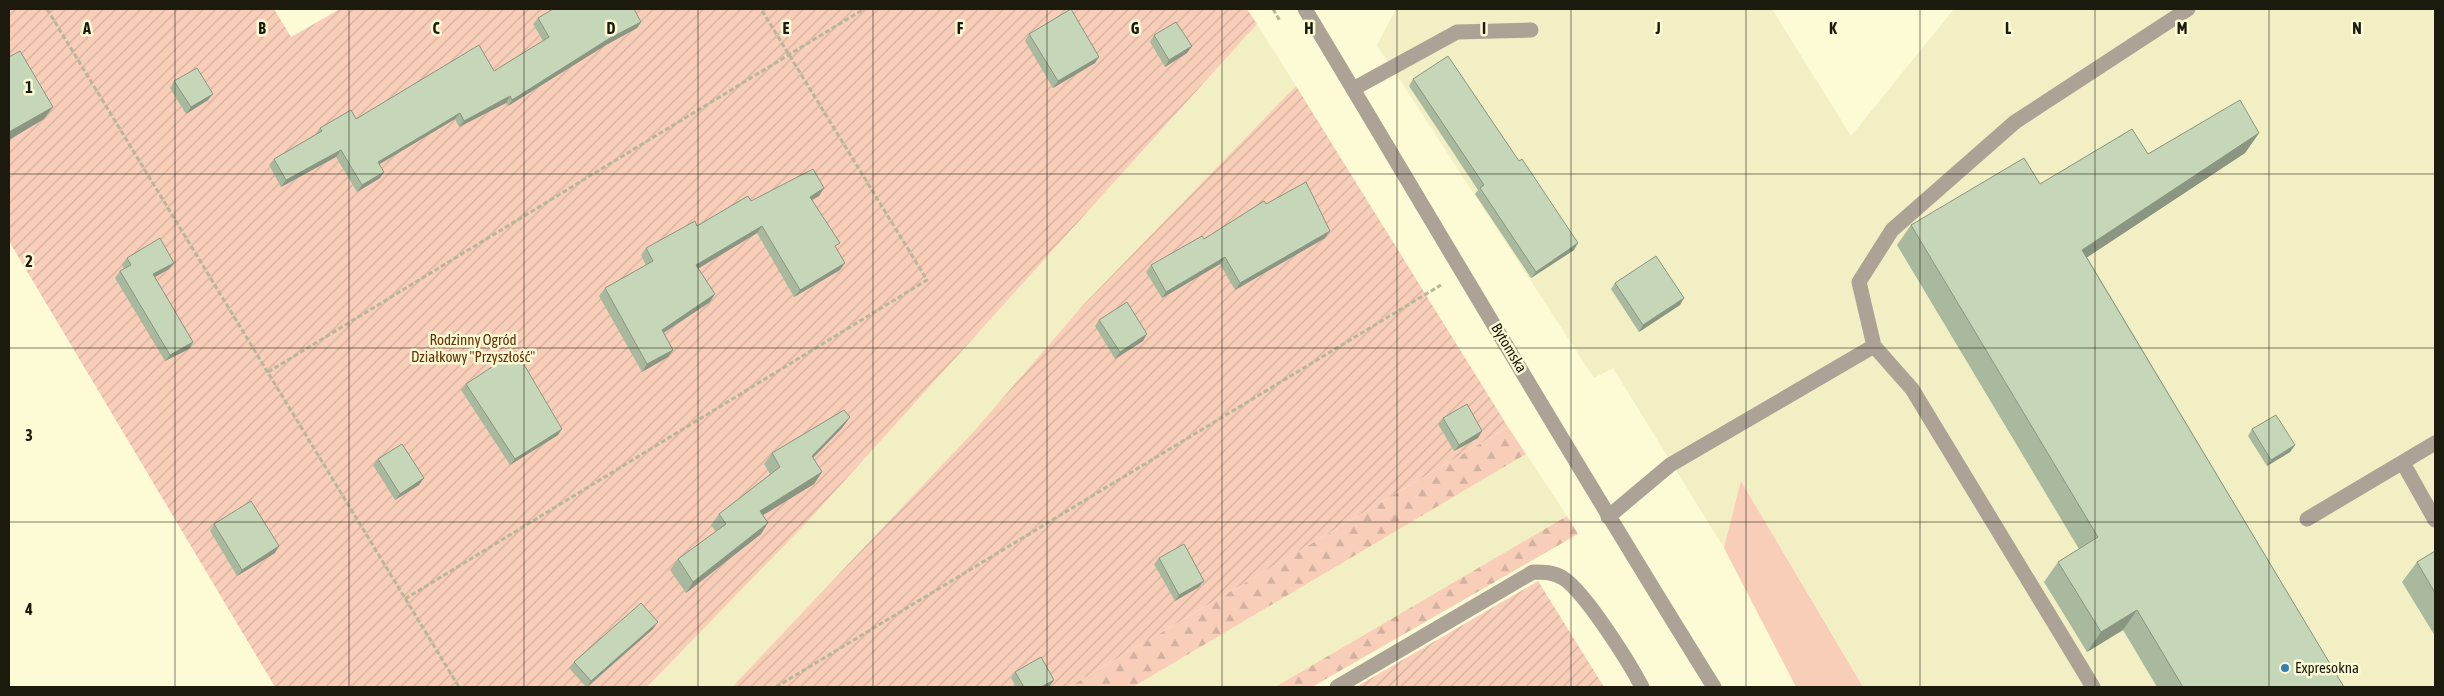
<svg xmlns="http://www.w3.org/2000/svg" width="2444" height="696" font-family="'Asap Condensed',sans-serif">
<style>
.built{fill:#f1efc3}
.green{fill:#f8ceb9}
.forest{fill:url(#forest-firs)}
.garden{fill:url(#garden-furrows)}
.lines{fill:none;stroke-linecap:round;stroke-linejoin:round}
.path{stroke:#b9b699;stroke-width:3;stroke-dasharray:5 2.5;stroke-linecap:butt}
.lane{stroke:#aca396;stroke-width:15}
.street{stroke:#aca396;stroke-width:15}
.wall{fill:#a9b99e}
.shaded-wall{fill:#8a9681}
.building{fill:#c5d7b8;stroke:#8a9681}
.grid{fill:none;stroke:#1b1a0d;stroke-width:1;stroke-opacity:0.55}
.poi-dot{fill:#397fb4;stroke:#fdfad6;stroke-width:2}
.labels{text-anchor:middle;stroke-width:5;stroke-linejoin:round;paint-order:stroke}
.park-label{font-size:15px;fill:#69300a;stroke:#fdfad6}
.street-label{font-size:15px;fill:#1b1a0d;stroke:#fdfad6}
.poi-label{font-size:15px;fill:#1b1a0d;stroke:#fdfad6;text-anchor:start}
.grid-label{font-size:16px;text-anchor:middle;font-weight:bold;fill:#1b1a0d;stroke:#fdfad6;stroke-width:5;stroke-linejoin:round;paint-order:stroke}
</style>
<defs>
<pattern id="forest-firs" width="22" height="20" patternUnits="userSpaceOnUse" patternTransform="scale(1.25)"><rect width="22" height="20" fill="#f8ceb9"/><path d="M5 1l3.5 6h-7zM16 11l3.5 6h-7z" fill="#d4b09e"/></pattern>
<pattern id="garden-furrows" width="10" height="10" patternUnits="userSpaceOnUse" patternTransform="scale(1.25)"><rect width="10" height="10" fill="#f8ceb9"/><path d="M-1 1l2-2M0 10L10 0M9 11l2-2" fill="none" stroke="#d4b09e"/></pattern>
</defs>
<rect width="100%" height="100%" fill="#fdfad6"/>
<g class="built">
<polygon points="1396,9 1772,9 1851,136 1954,9 2435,9 2435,687 1863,687 1742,482 1724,548 1613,368 1594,378 1377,45"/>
<polygon points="1257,24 1296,86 1083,305 976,429 732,687 647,687 810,519"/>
<polygon points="1526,454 1567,516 1275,687 1133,687"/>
</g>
<polygon class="green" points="1741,481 1863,687 1796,687 1724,548"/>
<g class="forest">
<polygon points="1508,427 1526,454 1133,687 1069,687"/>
<polygon points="1567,516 1578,534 1312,687 1275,687"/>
</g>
<g class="garden">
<polygon points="9,9 274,9 291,37 340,9 1247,9 1257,24 810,519 647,687 275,687 9,241"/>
<polygon points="1296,86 1508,427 1069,687 732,687 976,429 1083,305"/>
<polygon points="1538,581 1604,687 1356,687"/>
</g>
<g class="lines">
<g class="path">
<polyline points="47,9 459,687"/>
<polyline points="1273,9 1280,21"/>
<polyline points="268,372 864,9"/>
<polyline points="405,599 927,280 761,9"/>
<polyline points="776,687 1441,285"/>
</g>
<g class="lane">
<polyline points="1353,89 1457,32 1531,30"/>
<polyline points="2403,463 2435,520"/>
<polyline points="1608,517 1670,465 1874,346"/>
<polyline points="2307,519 2435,443"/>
<path d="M1337,687l196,-115c11,0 20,0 30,6 22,14 66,84 79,109"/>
<polyline points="2093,687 1912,389 1874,346 1859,282 1892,230 2015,122 2188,9"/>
</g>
<path class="street" d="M1305,9c136,226 269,454 409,678"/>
</g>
<g class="wall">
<polygon points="538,18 641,22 637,28 606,45 508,106 506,103 459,127 455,119 380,164 380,178 357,192 336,157 281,187 269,165 274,159 316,134 320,128 356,119 494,71 543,41 533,24"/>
<polygon points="1029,34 1095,63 1053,88 1025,41"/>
<polygon points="1154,35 1192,46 1187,53 1165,67 1150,42"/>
<polygon points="1413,79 1574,250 1531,278 1475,194 1478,190 1409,86"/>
<polygon points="174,81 208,100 186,114 170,88"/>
<polygon points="2259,133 2245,153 2087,257 2344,687 2157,687 2123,630 2087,652 2044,582 2058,562 2079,549 1897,245 1911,225 2040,184"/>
<polygon points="824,188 819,196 812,200 840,270 794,297 757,233 698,268 710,302 664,333 673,350 668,357 642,372 599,296 605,288 646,265 641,255 646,248 697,226 751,201"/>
<polygon points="1266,204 1325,238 1235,290 1220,264 1162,298 1146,272 1151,265 1204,239"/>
<polygon points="127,258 174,263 169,269 155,277 193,342 189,349 165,361 115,278 120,271 124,269 122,264"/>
<polygon points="1615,283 1680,305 1639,332 1611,289"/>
<polygon points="1099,320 1143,341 1115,359 1095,326"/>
<polygon points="466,384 558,435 510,465 461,390"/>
<polygon points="850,417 842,428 813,458 822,472 814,484 763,515 761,534 686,593 670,570 678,559 716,532 711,525 719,514 770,474 764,464 772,453"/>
<polygon points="1443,418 1478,438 1454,451 1438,424"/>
<polygon points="2252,429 2295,445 2290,452 2267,466 2248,436"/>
<polygon points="378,459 419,485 395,500 373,465"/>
<polygon points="214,524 275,553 237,576 210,531"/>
<polygon points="2435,551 2435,636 2402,582 2417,562"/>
<polygon points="1159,558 1199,587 1175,601 1154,564"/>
<polygon points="653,629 587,687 586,687 569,668 574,662"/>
<polygon points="1015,672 1049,687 1016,687 1011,678"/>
</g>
<g class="shaded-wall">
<polygon points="641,22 637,28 606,45 508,106 512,100 610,38"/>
<polygon points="1192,46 1187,53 1165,67 1169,60"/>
<polygon points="1099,57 1095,63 1053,88 1058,81"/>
<polygon points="213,94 208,100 186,114 191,107"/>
<polygon points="510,96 506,103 459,127 464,121"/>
<polygon points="53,107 44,119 9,140 9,132"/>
<polygon points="460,113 455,119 373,168 378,162"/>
<polygon points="2259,133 2245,153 2068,270 2082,250"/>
<polygon points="341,150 336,157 281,187 286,180"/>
<polygon points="384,172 380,178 357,192 362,185"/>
<polygon points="824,188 819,196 804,204 810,197"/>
<polygon points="762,226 757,233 691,273 696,265"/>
<polygon points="1330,231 1325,238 1235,290 1240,283"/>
<polygon points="1578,243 1574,250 1531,278 1536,272"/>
<polygon points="1225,257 1220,264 1162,298 1166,292"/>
<polygon points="174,263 169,269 148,281 153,274"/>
<polygon points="845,263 840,270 794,297 800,290"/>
<polygon points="715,294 710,302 657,337 662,330"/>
<polygon points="1684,298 1680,305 1639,332 1643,325"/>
<polygon points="1147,334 1143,341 1115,359 1120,352"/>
<polygon points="193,342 189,349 165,361 170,355"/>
<polygon points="673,350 668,357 642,372 647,364"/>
<polygon points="850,417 842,428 804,467 812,456"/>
<polygon points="562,429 558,435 510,465 515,459"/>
<polygon points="1482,431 1478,438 1454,451 1459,445"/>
<polygon points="2295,445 2290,452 2267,466 2271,460"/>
<polygon points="822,472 814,484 752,522 760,511"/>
<polygon points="424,478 419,485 395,500 400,494"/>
<polygon points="768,523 761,534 686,593 693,582"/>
<polygon points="279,546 275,553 237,576 242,570"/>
<polygon points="1204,581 1199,587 1175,601 1179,595"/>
<polygon points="2137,610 2123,630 2087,652 2101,632"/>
<polygon points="658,622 653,629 587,687 591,681"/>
<polygon points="1054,680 1049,687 1041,687"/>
</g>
<g class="building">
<polygon points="553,9 634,9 641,22 610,38 512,100 510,96 464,121 460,113 378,162 384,172 362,185 341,150 286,180 274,159 322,131 320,128 351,110 356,119 479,45 494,71 549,37 538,18"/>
<polygon points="1071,9 1099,57 1058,81 1029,34"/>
<polygon points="1176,22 1192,46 1169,60 1154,35"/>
<polygon points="20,51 53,107 9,132 9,57"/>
<polygon points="1448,56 1519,161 1522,159 1578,243 1536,272 1480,188 1484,185 1413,79"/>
<polygon points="197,68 213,94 191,107 174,81"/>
<polygon points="2240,100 2259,133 2082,250 2344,687 2183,687 2137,610 2101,632 2058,562 2098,537 1911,225 2024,158 2040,184 2132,129 2148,154"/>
<polygon points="813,169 824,188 810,197 840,243 835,246 845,263 800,290 762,226 696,265 715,294 662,330 673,350 647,364 605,288 653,261 646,248 695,221 697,226 748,196 751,201"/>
<polygon points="1306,182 1330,231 1240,283 1225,257 1166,292 1151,265 1202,236 1204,239 1264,201 1266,204"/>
<polygon points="160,238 174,263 153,274 193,342 170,355 120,271 131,265 127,258"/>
<polygon points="1656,256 1684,298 1643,325 1615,283"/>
<polygon points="1127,302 1147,334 1120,352 1099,320"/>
<polygon points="516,351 562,429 515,459 466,384"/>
<polygon points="1467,404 1482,431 1459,445 1443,418"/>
<polygon points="844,410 850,417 812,456 822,472 760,511 768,523 693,582 678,559 726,524 719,514 780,467 772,453"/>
<polygon points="2276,415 2295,445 2271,460 2252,429"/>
<polygon points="402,444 424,478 400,494 378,459"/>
<polygon points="251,501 279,546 242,570 214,524"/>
<polygon points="1184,544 1204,581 1179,595 1159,558"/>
<polygon points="2435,551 2435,593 2417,562"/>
<polygon points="641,603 658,622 591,681 574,662"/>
<polygon points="1041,657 1054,680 1041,687 1024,687 1015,672"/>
</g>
<path class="grid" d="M175,9v678M349,9v678M524,9v678M698,9v678M873,9v678M1047,9v678M1222,9v678M1397,9v678M1571,9v678M1746,9v678M1920,9v678M2095,9v678M2269,9v678M9,174h2426M9,348h2426M9,522h2426"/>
<circle class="poi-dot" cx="2285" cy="668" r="5"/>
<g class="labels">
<g class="park-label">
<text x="473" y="345">Rodzinny Ogród<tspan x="473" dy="17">Działkowy "Przyszłość"</tspan></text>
</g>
<g class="street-label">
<text transform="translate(1509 348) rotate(59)" y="5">Bytomska</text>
</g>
<g class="poi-label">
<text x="2295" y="673">Expresokna</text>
</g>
</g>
<g class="grid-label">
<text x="87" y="34">A</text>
<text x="262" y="34">B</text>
<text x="436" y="34">C</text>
<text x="611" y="34">D</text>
<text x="786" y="34">E</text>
<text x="960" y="34">F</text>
<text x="1135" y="34">G</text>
<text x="1309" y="34">H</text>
<text x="1484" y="34">I</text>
<text x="1658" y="34">J</text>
<text x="1833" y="34">K</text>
<text x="2008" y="34">L</text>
<text x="2182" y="34">M</text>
<text x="2357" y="34">N</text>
<text x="29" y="93">1</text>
<text x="29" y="267">2</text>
<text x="29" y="441">3</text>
<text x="29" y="615">4</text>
</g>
<rect width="2444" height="696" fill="none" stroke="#1b1a0d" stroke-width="20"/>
</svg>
